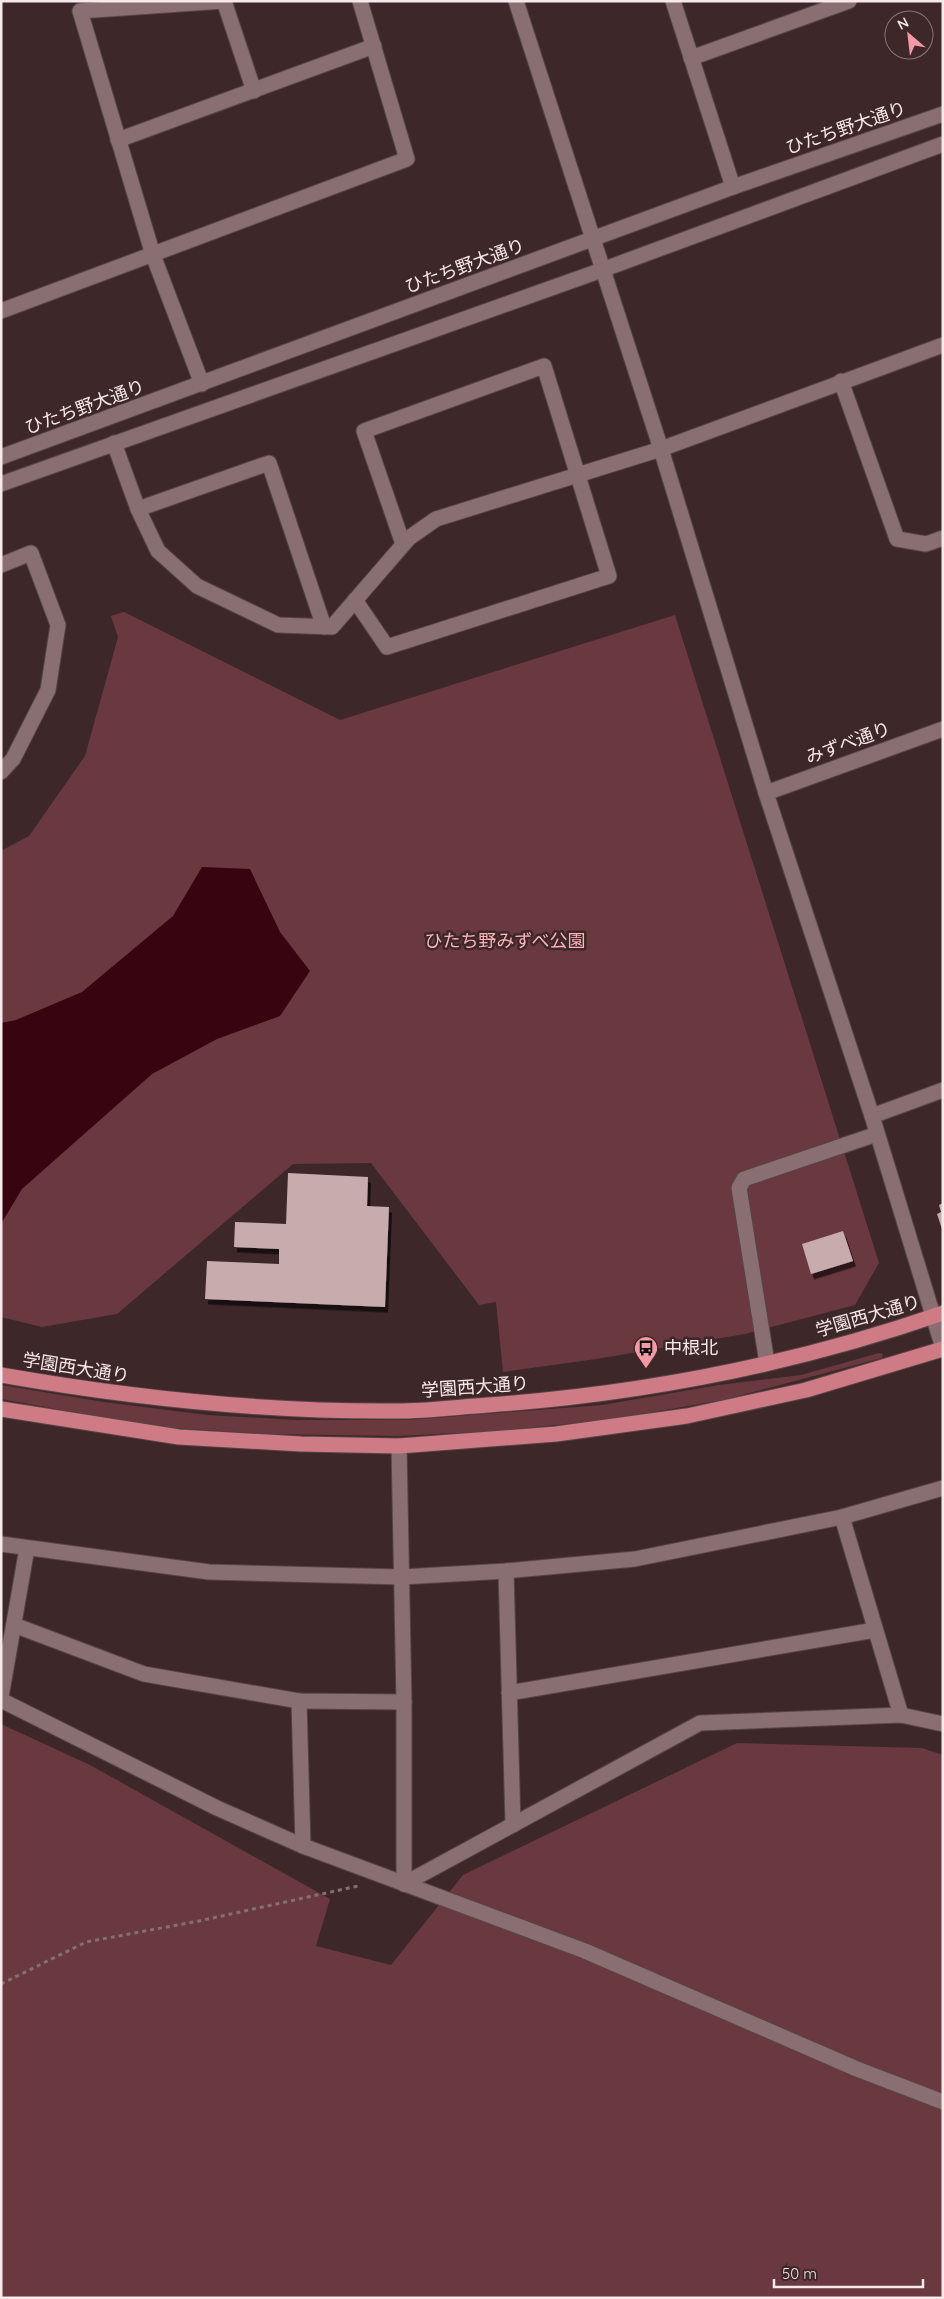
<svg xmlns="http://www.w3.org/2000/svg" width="944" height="2299" font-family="Quicksand,'Noto Sans JP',sans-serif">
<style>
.green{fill:#69393f}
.water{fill:#370410}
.building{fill:#c7abad;filter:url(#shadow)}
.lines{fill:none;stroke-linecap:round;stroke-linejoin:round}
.minor-casing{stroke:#564446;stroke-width:17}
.major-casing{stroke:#564446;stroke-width:17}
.path{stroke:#847072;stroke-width:3;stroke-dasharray:4 4;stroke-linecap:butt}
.minor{stroke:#896f71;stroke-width:15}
.major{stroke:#cf7b85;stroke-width:15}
.labels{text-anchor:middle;stroke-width:5;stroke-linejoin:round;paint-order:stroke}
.street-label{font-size:18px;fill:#f7e8e9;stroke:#3d2729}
.park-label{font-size:18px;fill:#fdb3b9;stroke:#3d2729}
.poi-label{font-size:18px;fill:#f7e8e9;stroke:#3d2729;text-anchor:start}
</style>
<defs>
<filter id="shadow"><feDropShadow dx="3" dy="5.5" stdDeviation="0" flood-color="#0009"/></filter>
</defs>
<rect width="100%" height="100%" fill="#3d2729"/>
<g class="green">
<polygon points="124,612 340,720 675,615 879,1263 855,1305 745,1334 596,1359 503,1372 496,1302 479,1305 371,1163 293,1164 117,1314 42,1327 1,1317 1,851 29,836 85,756 118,637 111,616"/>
<polygon points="879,1353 883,1354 882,1358 723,1400 613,1419 498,1431 397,1436 270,1434 157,1427 1,1399 1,1385 104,1402 207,1415 297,1420 406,1420 602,1405 719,1385 801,1375"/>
<polygon points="1,1724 90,1765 330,1899 316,1946 391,1965 463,1875 737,1743 922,1748 943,1755 943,2298 1,2298"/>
</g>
<polygon class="water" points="202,867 250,869 280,932 310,971 280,1016 217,1039 152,1074 22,1189 1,1224 1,1023 16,1020 82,992 173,916"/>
<g class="building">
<polygon points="288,1173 368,1177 367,1206 389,1207 385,1307 205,1299 207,1261 279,1264 279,1249 234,1247 235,1222 286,1224"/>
<polygon points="943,1203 943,1229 942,1229 937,1214 941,1212 939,1205"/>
<polygon points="843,1231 853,1261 811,1274 802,1244"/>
</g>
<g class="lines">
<g class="minor-casing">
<g id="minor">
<polyline points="516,1 661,449 766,793 872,1116 943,1348"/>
<polyline points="673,1 733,187"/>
<polyline points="691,58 849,1"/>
<polyline points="118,140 374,46"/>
<polyline points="1,311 407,159 360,1"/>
<polyline points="841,381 897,539 926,544 943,538"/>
<polyline points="202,384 153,255 80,11 224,1 254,91"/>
<polyline points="114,443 138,509 158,551 197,586 278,625 332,627 409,538 436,519 661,449 943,345"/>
<polyline points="1,457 733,187 943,114"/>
<polyline points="1,484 602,270 943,144"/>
<polyline points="138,509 269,463 324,627"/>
<polyline points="1,565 31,553 58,625 48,690 13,759 1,772"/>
<polyline points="355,600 387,647 609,576 544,366 364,431 403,544"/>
<polyline points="766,793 943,729"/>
<polyline points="872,1116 943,1090"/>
<polyline points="767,1363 739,1188 744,1179 877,1134"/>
<polyline points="399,1446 404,1702 404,1884"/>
<polyline points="842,1517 901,1715"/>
<polyline points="1,1544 209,1572 402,1577 506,1571 635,1559 842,1517 943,1488"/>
<polyline points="506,1571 513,1825"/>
<polyline points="14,1625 144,1674 299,1701 404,1702"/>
<polyline points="509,1693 875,1630"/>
<polyline points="1,1697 27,1548"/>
<polyline points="1,1700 217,1808 303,1846 585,1951 857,2069 943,2102"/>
<polyline points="299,1701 303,1846"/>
<polyline points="404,1884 700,1723 901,1715 943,1724"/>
</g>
</g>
<g class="major-casing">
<g id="major">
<path d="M1,1375c131,23 263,37 396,36 30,0 61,-4 91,-6 154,-11 308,-41 455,-92"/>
<polyline points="1,1409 179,1437 301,1444 399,1446 556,1434 687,1416 806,1390 943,1349"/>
</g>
</g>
<polyline class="path" points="1,1984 86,1942 199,1921 358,1886"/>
<use href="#minor" class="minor"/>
<use href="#major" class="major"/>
</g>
<defs>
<g id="bus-pin" transform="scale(1.25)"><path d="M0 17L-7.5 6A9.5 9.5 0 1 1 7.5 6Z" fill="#f49aa4" stroke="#3d2729"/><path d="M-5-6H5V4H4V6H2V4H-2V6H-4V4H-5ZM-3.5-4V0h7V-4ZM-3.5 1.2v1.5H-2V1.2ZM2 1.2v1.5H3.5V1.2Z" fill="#111"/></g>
</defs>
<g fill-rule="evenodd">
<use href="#bus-pin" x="646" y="1348"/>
</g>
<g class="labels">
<g class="street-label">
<text transform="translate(846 128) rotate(-19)" y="6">ひたち野大通り</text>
<text transform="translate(465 266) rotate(-20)" y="6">ひたち野大通り</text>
<text transform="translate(85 407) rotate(-20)" y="6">ひたち野大通り</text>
<text transform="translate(848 743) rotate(-20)" y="6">みずべ通り</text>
<text transform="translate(868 1316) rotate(-16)" y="6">学園西大通り</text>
<text transform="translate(76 1368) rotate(9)" y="6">学園西大通り</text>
<text transform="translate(475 1387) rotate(-4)" y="6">学園西大通り</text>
</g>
<g class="park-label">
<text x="505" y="947">ひたち野みずべ公園</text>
</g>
<g class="poi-label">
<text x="664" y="1354">中根北</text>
</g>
</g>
<rect width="944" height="2299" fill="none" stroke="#f7e8e9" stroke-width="5"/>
<g transform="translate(909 35) rotate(332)"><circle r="24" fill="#3d2729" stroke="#877476"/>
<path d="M0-4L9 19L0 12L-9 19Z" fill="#f49aa4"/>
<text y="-8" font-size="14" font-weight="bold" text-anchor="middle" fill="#f7e8e9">N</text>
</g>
<path d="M774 2279v8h149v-8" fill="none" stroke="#f7e8e9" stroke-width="2.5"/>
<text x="782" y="2279" font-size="15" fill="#f7e8e9" stroke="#3d2729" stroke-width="4" paint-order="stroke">50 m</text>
</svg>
